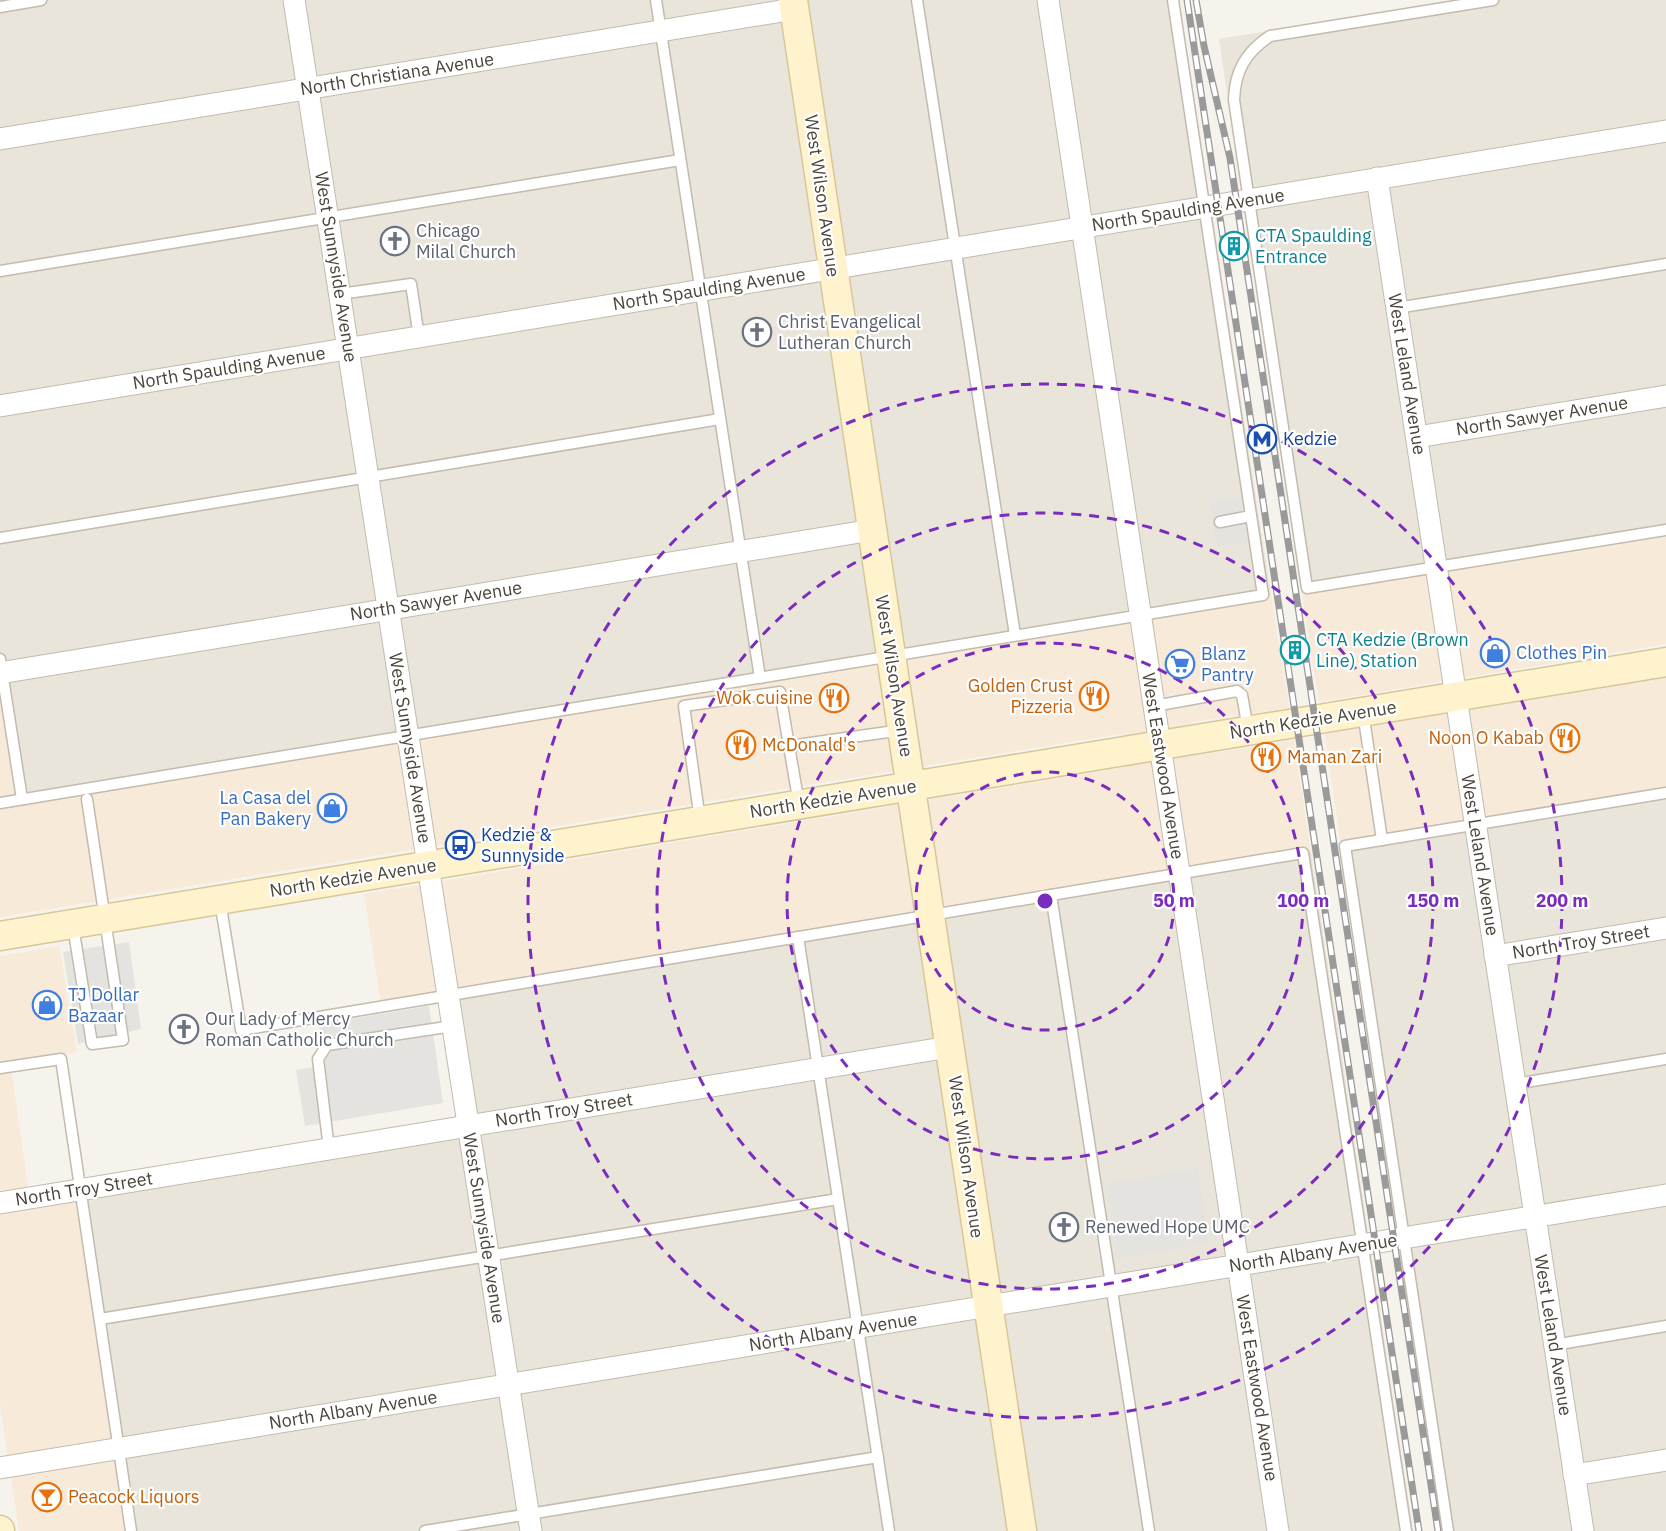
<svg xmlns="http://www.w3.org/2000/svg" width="1666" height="1531" font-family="'IBM Plex Sans',sans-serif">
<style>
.residential{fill:#eae5da}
.commercial{fill:#f7ead8}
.parking{fill:#e5e3e0}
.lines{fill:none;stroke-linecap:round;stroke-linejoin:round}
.lane-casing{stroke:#c2bbae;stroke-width:13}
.street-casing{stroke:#c2bbae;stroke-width:23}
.secondary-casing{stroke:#d6c79b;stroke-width:31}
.lane{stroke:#fff;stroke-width:10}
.street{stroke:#fff;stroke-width:21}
.secondary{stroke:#fff3cd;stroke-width:28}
.rail-casing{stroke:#9a9a9a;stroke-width:7}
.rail{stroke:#fff;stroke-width:4.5;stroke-dasharray:14;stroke-linecap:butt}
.ring{fill:none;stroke:#7b2cbf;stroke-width:3;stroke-dasharray:10 8}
.labels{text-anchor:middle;stroke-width:4.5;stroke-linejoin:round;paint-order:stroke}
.street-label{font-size:18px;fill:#4b4439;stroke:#fff}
.worship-label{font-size:18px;fill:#5b616d;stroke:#fff;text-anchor:start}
.culture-label{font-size:18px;fill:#0d838f;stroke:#fff;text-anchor:start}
.transit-label{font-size:18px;fill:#164399;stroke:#fff;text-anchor:start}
.shop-label{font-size:18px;fill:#366cbe;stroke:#fff;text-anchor:start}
.food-label{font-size:18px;fill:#c56008;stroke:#fff;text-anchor:end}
.centre{fill:#7b2cbf;stroke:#fff;stroke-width:3}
.ring-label{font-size:18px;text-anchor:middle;font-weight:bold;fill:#7b2cbf;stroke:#fff;stroke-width:4.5;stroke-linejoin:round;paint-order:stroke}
</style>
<rect width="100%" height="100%" fill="#f6f3ec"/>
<g class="residential">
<polygon points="0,0 1179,0 1271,594 22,801 0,657"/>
<polygon points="1455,0 1666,0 1666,532 1301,589 1219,39"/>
<polygon points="1666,793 1666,1531 1444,1531 1341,847"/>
<polygon points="1311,852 1413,1531 129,1531 78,1193 473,1129 452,992"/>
</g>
<g class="commercial">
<polygon points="1666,532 1666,644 1319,702 1301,589"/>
<polygon points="1271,594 1289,708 1192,722 1189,728 1127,739 1120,734 0,917 0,657 22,801"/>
<polygon points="1666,675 1666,793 1341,847 1325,734"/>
<polygon points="1294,740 1311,852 381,1003 364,894 1126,767 1129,762 1195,751 1200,755"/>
<polygon points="59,946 77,1052 10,1062 30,1200 78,1193 129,1531 19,1531 0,1405 0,956"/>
</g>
<g class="parking">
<polygon points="1244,496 1251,542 1216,547 1210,503"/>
<polygon points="129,942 141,1029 78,1044 63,952"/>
<polygon points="429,1006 443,1103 305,1126 296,1070 325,1065 319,1024"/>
<polygon points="1198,1168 1209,1243 1117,1259 1106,1183"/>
</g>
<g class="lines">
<g class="lane-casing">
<g id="lane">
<polyline points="656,0 760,678"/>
<polyline points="917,0 1015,635"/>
<path d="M1493,0l-223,36c-25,17 -35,35 -36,64l73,488 359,-58"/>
<polyline points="0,7 41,0"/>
<polyline points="0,271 680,160"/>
<polyline points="340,294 411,284 419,337"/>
<polyline points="1397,308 1666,264"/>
<polyline points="1220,522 1251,516"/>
<polyline points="0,538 720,419"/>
<polyline points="0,659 22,799"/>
<polyline points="1154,706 1237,691 1242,695 1248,729"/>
<polyline points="1363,712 1382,840"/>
<path d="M0,803c421,-69 842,-140 1263,-208l-90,-595"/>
<polyline points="799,804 789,746 902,730"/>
<polyline points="700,820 684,706 780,692 789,746"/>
<polyline points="1051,895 1149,1531"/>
<polyline points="220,901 241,1030 1303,853 1406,1531"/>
<polyline points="73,926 92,1044 123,1040 87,799"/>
<polyline points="798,937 889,1531"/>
<polyline points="0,1068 61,1059 131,1531"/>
<polyline points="1515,1084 1666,1059"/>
<polyline points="329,1149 318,1059 327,1045 453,1026"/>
<polyline points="100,1319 838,1199"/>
<polyline points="1554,1345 1666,1326"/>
<polyline points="425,1531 878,1457"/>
<polyline points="1448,1531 1345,846 1666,793"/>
</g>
</g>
<g class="street-casing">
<g id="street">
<polyline points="294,0 531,1531"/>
<polyline points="1048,0 1278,1531"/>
<polyline points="0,139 794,9"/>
<polyline points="1377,178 1583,1531"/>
<polyline points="0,406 1666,131"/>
<polyline points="1417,437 1666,396"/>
<polyline points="0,673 872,530"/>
<polyline points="1495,956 1666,928"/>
<polyline points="0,1203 949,1047"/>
<polyline points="0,1468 1666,1195"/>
<polyline points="1574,1475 1666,1460"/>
</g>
</g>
<g class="secondary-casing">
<g id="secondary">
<polyline points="793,0 1022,1531"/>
<polyline points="0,936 1666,662"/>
<polyline points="0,1530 0,1531"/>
</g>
</g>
<use href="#lane" class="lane"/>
<use href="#street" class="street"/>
<use href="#secondary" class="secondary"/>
<g class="rail-casing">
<g id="rail">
<polyline points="1187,0 1419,1531"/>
<polyline points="1196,0 1204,46 1230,158 1438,1531"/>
</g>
</g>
<use href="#rail" class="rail"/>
</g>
<g class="ring">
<circle cx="1045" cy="901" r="129"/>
<circle cx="1045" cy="901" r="258"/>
<circle cx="1045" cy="901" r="388"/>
<circle cx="1045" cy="901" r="517"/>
</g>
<defs>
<g id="church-ring" transform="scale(1.5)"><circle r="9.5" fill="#fff" stroke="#6b7280" stroke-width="1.5"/><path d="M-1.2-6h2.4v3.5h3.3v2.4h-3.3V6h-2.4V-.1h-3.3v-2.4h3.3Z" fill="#6b7280"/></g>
<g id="building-ring" transform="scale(1.5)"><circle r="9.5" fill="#fff" stroke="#0f9aa8" stroke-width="1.5"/><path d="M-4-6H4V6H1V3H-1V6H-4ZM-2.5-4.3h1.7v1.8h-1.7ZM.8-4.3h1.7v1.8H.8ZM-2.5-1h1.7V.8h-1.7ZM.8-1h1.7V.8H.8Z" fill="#0f9aa8"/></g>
<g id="metro-ring" transform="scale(1.5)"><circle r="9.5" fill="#fff" stroke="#1a4fb4" stroke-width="1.5"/><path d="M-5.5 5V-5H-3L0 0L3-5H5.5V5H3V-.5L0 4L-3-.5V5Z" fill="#1a4fb4"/></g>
<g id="shop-ring" transform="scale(1.5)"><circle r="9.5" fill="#fff" stroke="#3f7fe0" stroke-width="1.5"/><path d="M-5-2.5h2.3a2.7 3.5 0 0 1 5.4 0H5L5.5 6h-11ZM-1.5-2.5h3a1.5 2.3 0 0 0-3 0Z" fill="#3f7fe0"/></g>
<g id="supermarket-ring" transform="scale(1.5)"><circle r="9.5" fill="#fff" stroke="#3f7fe0" stroke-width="1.5"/><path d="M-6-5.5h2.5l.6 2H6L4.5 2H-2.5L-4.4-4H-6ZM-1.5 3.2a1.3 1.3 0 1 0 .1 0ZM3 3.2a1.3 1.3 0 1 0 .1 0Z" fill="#3f7fe0"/></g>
<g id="restaurant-ring" transform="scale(1.5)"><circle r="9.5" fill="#fff" stroke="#e8710a" stroke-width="1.5"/><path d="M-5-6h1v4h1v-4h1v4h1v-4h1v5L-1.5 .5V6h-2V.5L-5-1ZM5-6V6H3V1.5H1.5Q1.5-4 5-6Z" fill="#e8710a"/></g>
<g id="bus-ring" transform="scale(1.5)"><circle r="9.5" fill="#fff" stroke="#1a4fb4" stroke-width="1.5"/><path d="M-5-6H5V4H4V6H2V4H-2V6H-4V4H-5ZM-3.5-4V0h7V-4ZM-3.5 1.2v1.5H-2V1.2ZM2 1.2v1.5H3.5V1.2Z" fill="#1a4fb4"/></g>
<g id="bar-ring" transform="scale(1.5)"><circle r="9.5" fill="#fff" stroke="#e8710a" stroke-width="1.5"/><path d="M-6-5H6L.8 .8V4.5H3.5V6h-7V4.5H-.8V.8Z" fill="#e8710a"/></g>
</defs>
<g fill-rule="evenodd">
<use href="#church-ring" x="395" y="241"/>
<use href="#building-ring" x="1234" y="246"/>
<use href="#church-ring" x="757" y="332"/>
<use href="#metro-ring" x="1262" y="439"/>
<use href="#building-ring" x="1295" y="650"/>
<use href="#shop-ring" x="1495" y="653"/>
<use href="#supermarket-ring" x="1180" y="664"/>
<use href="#restaurant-ring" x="1094" y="696"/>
<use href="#restaurant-ring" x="834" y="698"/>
<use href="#restaurant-ring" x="1565" y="738"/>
<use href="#restaurant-ring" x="741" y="745"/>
<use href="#restaurant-ring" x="1266" y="757"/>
<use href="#shop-ring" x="332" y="808"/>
<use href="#bus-ring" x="460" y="845"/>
<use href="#shop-ring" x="47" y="1005"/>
<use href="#church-ring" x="184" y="1029"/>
<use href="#church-ring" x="1064" y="1227"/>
<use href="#bar-ring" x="47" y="1497"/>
</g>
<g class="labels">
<g class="street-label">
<text transform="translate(397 74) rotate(-9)" y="6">North Christiana Avenue</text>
<text transform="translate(822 196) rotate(82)" y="6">West Wilson Avenue</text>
<text transform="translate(1188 210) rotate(-9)" y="6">North Spaulding Avenue</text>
<text transform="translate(336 267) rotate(81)" y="6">West Sunnyside Avenue</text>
<text transform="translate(709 289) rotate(-9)" y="6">North Spaulding Avenue</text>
<text transform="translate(229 368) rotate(-9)" y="6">North Spaulding Avenue</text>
<text transform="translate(1407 374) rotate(81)" y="6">West Leland Avenue</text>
<text transform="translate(1542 416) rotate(-9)" y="6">North Sawyer Avenue</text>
<text transform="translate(436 601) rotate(-9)" y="6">North Sawyer Avenue</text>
<text transform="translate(894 676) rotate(81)" y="6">West Wilson Avenue</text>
<text transform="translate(1313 720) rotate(-9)" y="6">North Kedzie Avenue</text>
<text transform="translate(410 748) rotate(81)" y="6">West Sunnyside Avenue</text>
<text transform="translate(1163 766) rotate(81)" y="6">West Eastwood Avenue</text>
<text transform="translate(833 799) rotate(-9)" y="6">North Kedzie Avenue</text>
<text transform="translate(1480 855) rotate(81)" y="6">West Leland Avenue</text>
<text transform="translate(353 878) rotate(-9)" y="6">North Kedzie Avenue</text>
<text transform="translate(1581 942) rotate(-9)" y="6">North Troy Street</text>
<text transform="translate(564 1110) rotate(-9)" y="6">North Troy Street</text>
<text transform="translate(966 1157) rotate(82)" y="6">West Wilson Avenue</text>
<text transform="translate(84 1189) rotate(-9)" y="6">North Troy Street</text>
<text transform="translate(484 1228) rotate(81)" y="6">West Sunnyside Avenue</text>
<text transform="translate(1313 1253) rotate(-9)" y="6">North Albany Avenue</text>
<text transform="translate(833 1332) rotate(-9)" y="6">North Albany Avenue</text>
<text transform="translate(1553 1335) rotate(81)" y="6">West Leland Avenue</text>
<text transform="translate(1257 1388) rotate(81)" y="6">West Eastwood Avenue</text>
<text transform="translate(353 1410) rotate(-9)" y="6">North Albany Avenue</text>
</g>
<g class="worship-label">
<text x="416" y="237">Chicago<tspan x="416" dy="21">Milal Church</tspan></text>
<text x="778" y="328">Christ Evangelical<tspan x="778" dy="21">Lutheran Church</tspan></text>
<text x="205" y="1025">Our Lady of Mercy<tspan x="205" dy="21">Roman Catholic Church</tspan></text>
<text x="1085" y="1233">Renewed Hope UMC</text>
</g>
<g class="culture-label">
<text x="1255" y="242">CTA Spaulding<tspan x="1255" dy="21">Entrance</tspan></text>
<text x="1316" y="646">CTA Kedzie (Brown<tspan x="1316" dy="21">Line) Station</tspan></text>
</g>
<g class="transit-label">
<text x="1283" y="445">Kedzie</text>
<text x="481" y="841">Kedzie &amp;<tspan x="481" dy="21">Sunnyside</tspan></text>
</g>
<g class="shop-label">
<text x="1516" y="659">Clothes Pin</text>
<text x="1201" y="660">Blanz<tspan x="1201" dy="21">Pantry</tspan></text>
<text x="311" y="804" text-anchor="end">La Casa del<tspan x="311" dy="21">Pan Bakery</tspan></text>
<text x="68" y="1001">TJ Dollar<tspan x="68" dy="21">Bazaar</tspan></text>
</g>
<g class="food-label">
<text x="1073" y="692">Golden Crust<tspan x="1073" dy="21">Pizzeria</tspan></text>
<text x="813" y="704">Wok cuisine</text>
<text x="1544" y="744">Noon O Kabab</text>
<text x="762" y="751" text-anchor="start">McDonald's</text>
<text x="1287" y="763" text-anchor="start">Maman Zari</text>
<text x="68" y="1503" text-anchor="start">Peacock Liquors</text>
</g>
</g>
<circle cx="1045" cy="901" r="9" class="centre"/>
<g class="ring-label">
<text x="1174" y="907">50 m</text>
<text x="1303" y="907">100 m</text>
<text x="1433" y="907">150 m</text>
<text x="1562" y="907">200 m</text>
</g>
</svg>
